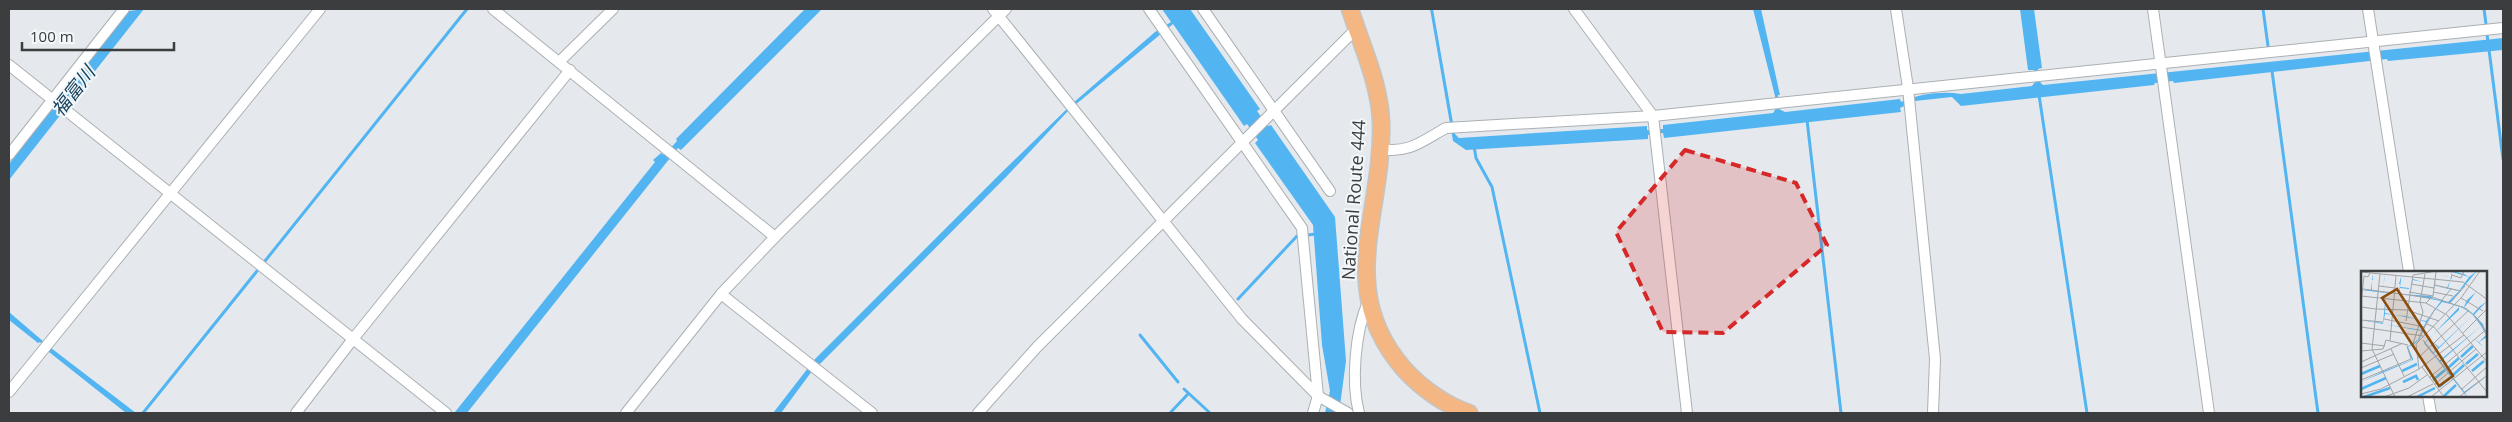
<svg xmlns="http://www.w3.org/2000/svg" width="2512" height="422" font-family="'Open Sans','Noto Sans JP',sans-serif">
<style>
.water{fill:#52b5f2}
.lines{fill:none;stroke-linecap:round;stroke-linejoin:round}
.stream{stroke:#52b5f2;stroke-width:3}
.minor-casing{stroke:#abb0b3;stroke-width:12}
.trunk-casing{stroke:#c4c5c5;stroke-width:19}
.minor{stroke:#fff;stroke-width:10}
.trunk{stroke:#f4b682;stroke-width:16}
.marked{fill:#d62828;fill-opacity:0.2;stroke:#d62828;stroke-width:4;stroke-dasharray:10 6;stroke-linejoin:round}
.labels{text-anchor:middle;stroke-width:4;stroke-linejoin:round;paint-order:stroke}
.street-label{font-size:18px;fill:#3b3d3e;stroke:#f2f7fa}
.water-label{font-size:19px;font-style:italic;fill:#1a425c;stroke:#f2f7fa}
.inset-river{fill:none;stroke:#52b5f2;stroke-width:2.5}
.inset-road{fill:none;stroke:#a1a4a7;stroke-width:1}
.view{fill:#8a4d0d;fill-opacity:0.15;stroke:#8a4d0d;stroke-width:2.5}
.inset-edge{fill:none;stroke:#3b3d3e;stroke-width:2.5}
</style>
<rect width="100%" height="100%" fill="#e5e9ed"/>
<g class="water">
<polygon points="127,9 129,11 144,9 9,180 9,164 127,13"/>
<polygon points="805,9 822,9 681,150 678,148 467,413 455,412 655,162 653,160 661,153 664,155 677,141 676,139"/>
<polygon points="1162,9 1190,9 1260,109 1257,111 1268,126 1271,125 1335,217 1346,361 1339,413 1325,413 1330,391 1322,345 1313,225 1255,143 1258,140 1247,124 1244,126 1173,24 1069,110 1007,176 820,364 818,363 781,413 773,413 815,359 1002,172 1073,103 1155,32 1171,22"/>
<path d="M1430,9h3l22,125 4,4 188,-12v4l16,-1v-4l110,-12 3,-5 -1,-12 -22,-87h8l19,86h-2l1,14 6,3 115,-13 1,3c17,-8 41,-11 60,-8l71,-8 3,-4 -1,-12h-6l-8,-61h14l8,59 -4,1 1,12 4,4 460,-47v12l-115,11 -1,-2 -213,24 -1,-2 -18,2 -1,2 -193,21 -9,-9 -37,4 -15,7 1,4 -237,26 -1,-5 -15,2v4l-182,11 -13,-9z"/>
<polygon points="9,312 51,348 136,413 126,413 49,352 40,342 38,343 9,320"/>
</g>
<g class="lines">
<g class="stream">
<polyline points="2263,9 2268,46"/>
<polyline points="2484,9 2486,24"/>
<polyline points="2487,34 2503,159"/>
<polyline points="2272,71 2318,413"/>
<polyline points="2039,95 2087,413"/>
<polyline points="1807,120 1841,413"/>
<polyline points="1474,146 1476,158 1492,187 1540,413"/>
<polyline points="1308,235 1315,234"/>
<polyline points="265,261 467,9"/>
<polyline points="1238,299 1297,236"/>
<polyline points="1140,335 1178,382"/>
<polyline points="1184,389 1210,413"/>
<polyline points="143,413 257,271"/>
<polyline points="1170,413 1188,394"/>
</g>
<g class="minor-casing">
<g id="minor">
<polyline points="493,9 775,237"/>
<polyline points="993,9 1242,319 1318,396 1348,413"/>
<polyline points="1149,9 1302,228 1318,396 1313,413"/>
<polyline points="1203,9 1330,191"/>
<polyline points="1574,9 1653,116 1687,413"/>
<polyline points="1896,9 1908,88 1935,359 1933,413"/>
<polyline points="2153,9 2209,413"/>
<polyline points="2368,9 2409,272"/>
<polyline points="559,62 613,9"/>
<polyline points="9,65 446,413"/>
<path d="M1381,149c28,5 43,-9 65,-21l207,-12 850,-88"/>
<polyline points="9,155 124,9"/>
<polyline points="721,294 872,413"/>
<polyline points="9,392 320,9"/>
<polyline points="2428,396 2431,413"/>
<polyline points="296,413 353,339 570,70"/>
<polyline points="626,413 721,294 775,237 1006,9"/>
<polyline points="978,413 1037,347 1356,29"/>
<path d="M1359,413c-8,-31 -4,-81 9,-111"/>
</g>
</g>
<g class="trunk-casing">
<path id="trunk" d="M1350,9c11,35 30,75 31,113 3,91 -47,167 23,247 16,18 42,37 65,44"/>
</g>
<use href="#minor" class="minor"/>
<use href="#trunk" class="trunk"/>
</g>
<path class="marked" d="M1685,150l111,33 31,62 -104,88 -60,-1 -47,-100z"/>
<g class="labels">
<g class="street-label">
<text transform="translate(1354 200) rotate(-86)" y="6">National Route 444</text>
</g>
<g class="water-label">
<text transform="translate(73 91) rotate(-52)" y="7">福富川</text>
</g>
</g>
<g transform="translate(2361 271)">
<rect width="126" height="126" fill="#e5e9ed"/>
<path d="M91,0l12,3 5,3 8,-6 -27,32 11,3 3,1 3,-7 9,-8 -12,16 9,6 6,-7 8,-6 -13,14 9,9 4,13 -8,5 4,5 -8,-8 4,3 7,-7 -5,-9 -41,36 24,30 23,-17 -22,18 2,4 -43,-54 35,-33v-4l-17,-4 -12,14 -11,24 -5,4 -6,3 5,12v1l-52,22 23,-11 -8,-15 8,15 28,-11 -5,-13 11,-7 4,-9 -39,-7 -2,17 -8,-1 8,1 2,-17 -22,-4 22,3 3,-30 -25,-3h10l1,-9 -8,-1 8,1 1,-7v6h11l1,-5 -1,7 15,2 2,-7v3l11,2 1,-3 9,3 -9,-2 -2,8 22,4 1,-4 -10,-2 10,2 2,-8 -1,6 12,2 2,-5 1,-2 -2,7 11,3 10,-14 -17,-5v6l-2,2 1,-3 -6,-1 -4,-1 10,2zM11,9h12l-1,12 -11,-2zM40,9l11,2 -1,6 22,4 -1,4 -32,-2v-6l9,1v-1l-9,-1zM23,11l16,2 -1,10 -16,-2zM74,15l23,5h1l-11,11 -17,-4zM25,22l17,1 38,7 -15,20 -41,-8zM99,35l13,9 -34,32 -6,-5 5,6 -5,5 -8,-10zM24,43l21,2 20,6 -4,8 -39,-6zM112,44l8,11 -42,35 -6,-7z" fill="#52b5f2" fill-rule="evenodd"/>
<path class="inset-river" d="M100,86l12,-11M105,93l12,-10M86,98l12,-11M41,100l15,-7M111,100l12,-10M0,103l19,-8M91,105l12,-11M72,109l12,-10M42,111l13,-6 2,4M78,116l12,-10M0,118l25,-11M83,125l12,-11M3,126l26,-9M56,126l18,-9"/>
<path class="inset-road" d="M0,1l102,10 25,18M19,3l-8,75 23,48M91,4l9,3 3,-7M50,13l23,4M74,14l26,6M18,15l16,2M2,18l68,9M48,21l24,4M72,21l20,4M0,25l65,7 7,-7 3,-24M71,26l35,12 10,9 11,17M100,27l22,13M80,30l10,-12M0,32l3,-27 4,1 2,-4M65,32l19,11M89,32l15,-17M0,36l15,2M15,38l31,1M46,39l32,11M85,43l42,49M23,48l41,8M0,49l22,2M45,50l7,-46 24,-4M66,53l7,3 53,65M0,56l62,9M102,62l25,-25M59,64l15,-26M62,69l42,53M29,70l18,4M0,72l24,3M30,78l13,27M53,78l-1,-5 10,-32 -3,-10 5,-28M0,80l22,-2 3,-9 4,1 6,-65M57,87l50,-47M0,91l40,-18M61,96l22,30M0,97l33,-14M58,98l45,-34M68,107l59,-50M0,109l50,-21 -4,-13M73,114l42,-36M101,118l26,-23M0,123l20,-5 38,-20 -3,-25 45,-46 19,-27M23,126l25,-9 18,-13M46,126l26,-13M70,126l57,-46M98,126l29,-22"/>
<path class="view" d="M36,18l56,87 -14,10 -57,-88z"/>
<rect width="126" height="126" class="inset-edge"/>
</g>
<rect width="2512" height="422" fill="none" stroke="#3b3d3e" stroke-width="20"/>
<path d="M22 42v8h152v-8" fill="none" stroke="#3b3d3e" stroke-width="2.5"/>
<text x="30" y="42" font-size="15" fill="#3b3d3e" stroke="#f2f7fa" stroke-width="4" paint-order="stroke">100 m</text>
</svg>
